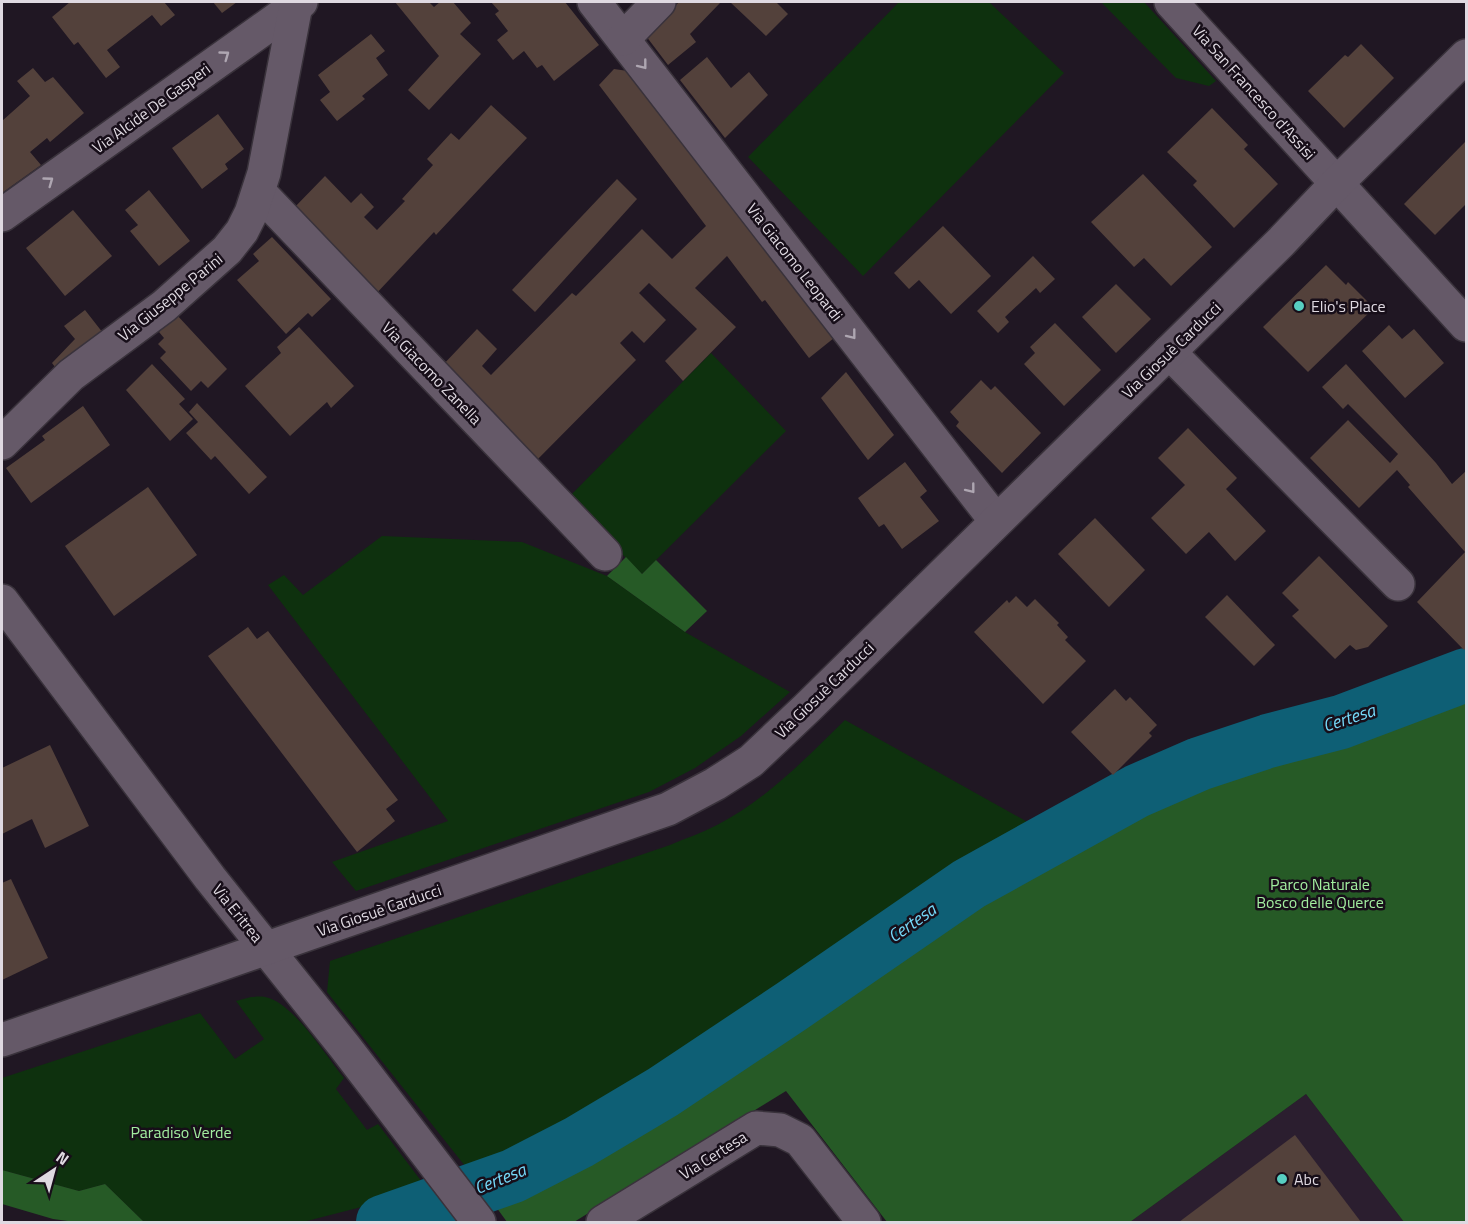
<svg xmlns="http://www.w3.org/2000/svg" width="1468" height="1224" font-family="'Titillium Web',sans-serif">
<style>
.built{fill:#2b1e2f}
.green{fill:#0e310e}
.forest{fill:#265a26}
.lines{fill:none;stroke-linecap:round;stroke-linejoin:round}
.river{stroke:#0e5f75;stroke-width:54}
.building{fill:#53413b}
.street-casing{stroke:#39323b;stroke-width:36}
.secondary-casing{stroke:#39323b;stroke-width:36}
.street{stroke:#655968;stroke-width:33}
.secondary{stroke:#655968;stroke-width:33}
.oneway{stroke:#aea6b1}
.poi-dot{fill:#57cec1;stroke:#170e19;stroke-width:2}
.labels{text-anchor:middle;stroke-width:5;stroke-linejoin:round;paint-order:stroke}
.street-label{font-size:16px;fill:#dfd9e1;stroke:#170e19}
.poi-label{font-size:16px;fill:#dfd9e1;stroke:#170e19;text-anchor:start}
.park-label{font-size:16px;fill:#a2ed9f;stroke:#170e19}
.water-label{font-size:18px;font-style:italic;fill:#75d8f8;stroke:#170e19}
</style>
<rect width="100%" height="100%" fill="#201723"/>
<polygon class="built" points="1306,1094 1404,1222 1130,1222"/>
<g class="green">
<polygon points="899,2 989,2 1064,73 863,276 748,157"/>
<polygon points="1101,2 1144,2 1216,81 1209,86 1176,78"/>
<polygon points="711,353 786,431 642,574 567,499"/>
<polygon points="382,536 522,542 607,576 685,632 790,692 741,736 695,768 649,792 356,891 332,862 448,821 268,585 284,575 303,595"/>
<path d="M845,720l186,104 -36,21c-120,85 -241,170 -369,243 -51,30 -102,60 -157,83l-142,-179 3,-31 340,-116c16,-7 32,-12 47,-20 48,-24 90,-68 128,-105z"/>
<path d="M251,997c4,0 9,-1 14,0 28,5 61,59 79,81l-8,11 31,41 11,-6 47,62 -52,18 -70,18h-159l-39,-38 -26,7 -77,-21v-92l198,-65 35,46 29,-20 -28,-38z"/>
</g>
<g class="forest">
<polygon points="626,557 642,574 656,560 707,611 685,632 607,576"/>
<polygon points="1466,698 1466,1222 1404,1222 1306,1094 1130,1222 887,1222 786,1091 574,1222 507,1222 491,1200 550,1176 659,1110 934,927 1014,879 1073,839 1157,796 1263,757 1322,745 1428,713"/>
<polygon points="2,1170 79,1191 105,1184 144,1222 75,1222 53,1219 2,1204"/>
</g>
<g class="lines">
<polyline class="river" points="383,1222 513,1176 579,1142 663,1092 792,1006 969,884 1137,791 1199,764 1268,741 1341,722 1466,675"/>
</g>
<g class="building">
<polygon points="70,2 164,2 175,15 161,26 152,15 107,50 120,67 106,78 78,42 74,45 52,17"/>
<polygon points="213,2 237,2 222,13"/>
<polygon points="395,2 429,2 434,7 440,2 453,2 471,23 460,34 481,54 429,110 408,90 439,56"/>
<polygon points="491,2 565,2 599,45 554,81 542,65 537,68 524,51 513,60 497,40 508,31 495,14 499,11"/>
<polygon points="679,2 721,2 690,34 696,42 668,65 646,36"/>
<polygon points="730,2 776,2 788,14 766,36"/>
<polygon points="371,34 385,51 376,58 388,75 362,96 365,99 337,121 320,100 330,92 318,75"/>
<polygon points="1361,44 1394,78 1344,128 1308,91 1345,55 1348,57"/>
<polygon points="707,57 731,88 749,72 768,95 725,138 680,80"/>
<polygon points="33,68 45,82 53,77 84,113 50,142 47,138 30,152 41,165 2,193 2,121 30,96 17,81"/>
<polygon points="614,69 628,71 834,338 809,358 765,300 762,302 727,256 695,288 736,327 683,381 665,361 697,329 649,283 639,293 666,320 644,343 632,331 620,343 636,360 532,465 441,367 477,329 497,349 482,366 491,375 572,293 576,296 642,229 672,259 706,226 599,85"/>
<polygon points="491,105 527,138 436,235 434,232 374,296 292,210 325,176 351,203 361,193 374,207 364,217 377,230 405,201 402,199 433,165 427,159 451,133 459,140"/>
<polygon points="1212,108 1248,145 1244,149 1278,184 1234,228 1193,185 1197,181 1167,152"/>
<polygon points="218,114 244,149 225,164 228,169 202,189 172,148"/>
<polygon points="1466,141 1466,204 1435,235 1404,204"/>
<polygon points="1143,174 1212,247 1171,286 1144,258 1134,267 1091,222"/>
<polygon points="617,179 637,199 535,312 512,290"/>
<polygon points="149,190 190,241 159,266 130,231 138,225 125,210"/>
<polygon points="73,210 112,256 65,296 26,248"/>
<polygon points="943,226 991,276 951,314 919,280 909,289 894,273"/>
<polygon points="272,237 331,299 312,317 308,313 286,334 237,280 259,261 253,254"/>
<polygon points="1033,256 1055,279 1040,293 1036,288 1005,317 1009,322 998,333 977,311"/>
<polygon points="1326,265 1346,285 1348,282 1374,308 1308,372 1263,327"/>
<polygon points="1116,284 1151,319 1116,353 1082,317"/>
<polygon points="85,310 103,333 58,371 52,363 75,339 64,326"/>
<polygon points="176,314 227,369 208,388 201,381 191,391 160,358 166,352 158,344 164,338 159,332"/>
<polygon points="1055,323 1101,370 1064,406 1024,364 1035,353 1030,347"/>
<polygon points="1389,325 1402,339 1414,329 1444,363 1405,398 1362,351"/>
<polygon points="299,327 354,386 331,408 327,402 290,436 245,386 281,353 277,347"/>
<polygon points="152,364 185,399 179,404 193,419 170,441 126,390"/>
<polygon points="1346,364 1436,463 1452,484 1466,471 1466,647 1464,650 1417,602 1465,552 1408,487 1410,485 1397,470 1359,508 1310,458 1348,420 1390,463 1398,454 1348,404 1343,409 1322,387"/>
<polygon points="846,372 894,435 868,460 821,398"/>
<polygon points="981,380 991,390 995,386 1041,433 1002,473 956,426 959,422 950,412"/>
<polygon points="197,403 267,477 249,494 215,456 211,460 186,433 198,422 189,412"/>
<polygon points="83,406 110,445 31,503 6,468 45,440 42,436"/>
<polygon points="1188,428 1237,478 1226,489 1266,531 1235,561 1209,532 1186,554 1151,518 1185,485 1158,458"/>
<polygon points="905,462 927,491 920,497 939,521 902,549 884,524 879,527 858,498"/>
<polygon points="148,487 197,555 114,616 65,546"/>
<polygon points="1095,518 1145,570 1109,607 1058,554"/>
<polygon points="1319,556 1388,626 1368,647 1356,650 1350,645 1335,659 1292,616 1299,610 1282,593"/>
<polygon points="1227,595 1275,645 1254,666 1205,617"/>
<polygon points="1016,596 1027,607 1035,599 1059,623 1057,625 1068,637 1065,640 1086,661 1043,704 974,632 1007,600 1009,603"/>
<polygon points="248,627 257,639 268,631 398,800 386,809 395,821 357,852 208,656"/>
<polygon points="1115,689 1126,701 1130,697 1157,725 1149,733 1152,736 1113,775 1071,732"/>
<polygon points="50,745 89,826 45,848 32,819 2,834 2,768"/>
<polygon points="11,879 48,958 2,980 2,883"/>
<polygon points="1295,1135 1361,1222 1179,1222"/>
</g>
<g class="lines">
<g class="street-casing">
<g id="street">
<polyline points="594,2 996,521"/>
<polyline points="1171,2 1466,325"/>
<polyline points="623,39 659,2"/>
<polyline points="259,192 605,554"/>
<polyline points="2,215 301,2"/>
<polyline points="1169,352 1398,584"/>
<polyline points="2,443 71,375 164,306 227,250 242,231 251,213 264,173 296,5"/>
<polyline points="2,601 210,878 345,1047 479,1222"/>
<polyline points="603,1222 756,1128 780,1130 800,1140 864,1222"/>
</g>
</g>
<g class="secondary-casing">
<polyline id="secondary" points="2,1040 668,809 715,784 751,761 807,708 1281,242 1337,183 1466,56"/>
</g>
<use href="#street" class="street"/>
<use href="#secondary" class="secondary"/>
</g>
<defs><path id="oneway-chevron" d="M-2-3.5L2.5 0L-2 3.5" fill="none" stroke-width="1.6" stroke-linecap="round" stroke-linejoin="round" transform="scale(1.5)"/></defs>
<g class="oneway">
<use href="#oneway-chevron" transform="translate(225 55) rotate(-36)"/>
<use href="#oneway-chevron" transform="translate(643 65) rotate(52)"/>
<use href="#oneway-chevron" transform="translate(49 181) rotate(-36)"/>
<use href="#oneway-chevron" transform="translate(852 335) rotate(52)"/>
<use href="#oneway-chevron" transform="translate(971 489) rotate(52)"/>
</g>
<g class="poi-dot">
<circle cx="1299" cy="306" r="6"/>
<circle cx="1282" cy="1179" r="6"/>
</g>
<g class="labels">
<g class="street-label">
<text transform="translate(1254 92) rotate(48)" y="6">Via San Francesco d'Assisi</text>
<text transform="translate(151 108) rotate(-36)" y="6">Via Alcide De Gasperi</text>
<text transform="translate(795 262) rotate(52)" y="6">Via Giacomo Leopardi</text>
<text transform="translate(170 297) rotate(-39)" y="6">Via Giuseppe Parini</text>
<text transform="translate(1171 350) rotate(-44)" y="6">Via Giosuè Carducci</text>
<text transform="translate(432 373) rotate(46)" y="6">Via Giacomo Zanella</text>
<text transform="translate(824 690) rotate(-44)" y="6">Via Giosuè Carducci</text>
<text transform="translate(379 910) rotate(-19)" y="6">Via Giosuè Carducci</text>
<text transform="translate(238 913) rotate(51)" y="6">Via Eritrea</text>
<text transform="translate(713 1155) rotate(-32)" y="6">Via Certesa</text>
</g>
<g class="poi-label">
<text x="1311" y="312">Elio's Place</text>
<text x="1294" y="1185">Abc</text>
</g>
<g class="park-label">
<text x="1320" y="890">Parco Naturale<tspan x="1320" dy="18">Bosco delle Querce</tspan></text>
<text x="181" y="1138">Paradiso Verde</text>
</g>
<g class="water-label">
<text transform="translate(1349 718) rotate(-18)" y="6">Certesa</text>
<text transform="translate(912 923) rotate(-35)" y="6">Certesa</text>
<text transform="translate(500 1179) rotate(-22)" y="6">Certesa</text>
</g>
</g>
<rect width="1468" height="1224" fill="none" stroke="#dfd9e1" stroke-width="6"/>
<g transform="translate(54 1170) rotate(36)" stroke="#170e19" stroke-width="4.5" paint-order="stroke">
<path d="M0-4.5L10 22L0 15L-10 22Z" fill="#dfd9e1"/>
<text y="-9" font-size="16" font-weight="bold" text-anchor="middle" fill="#dfd9e1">N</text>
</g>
</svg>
